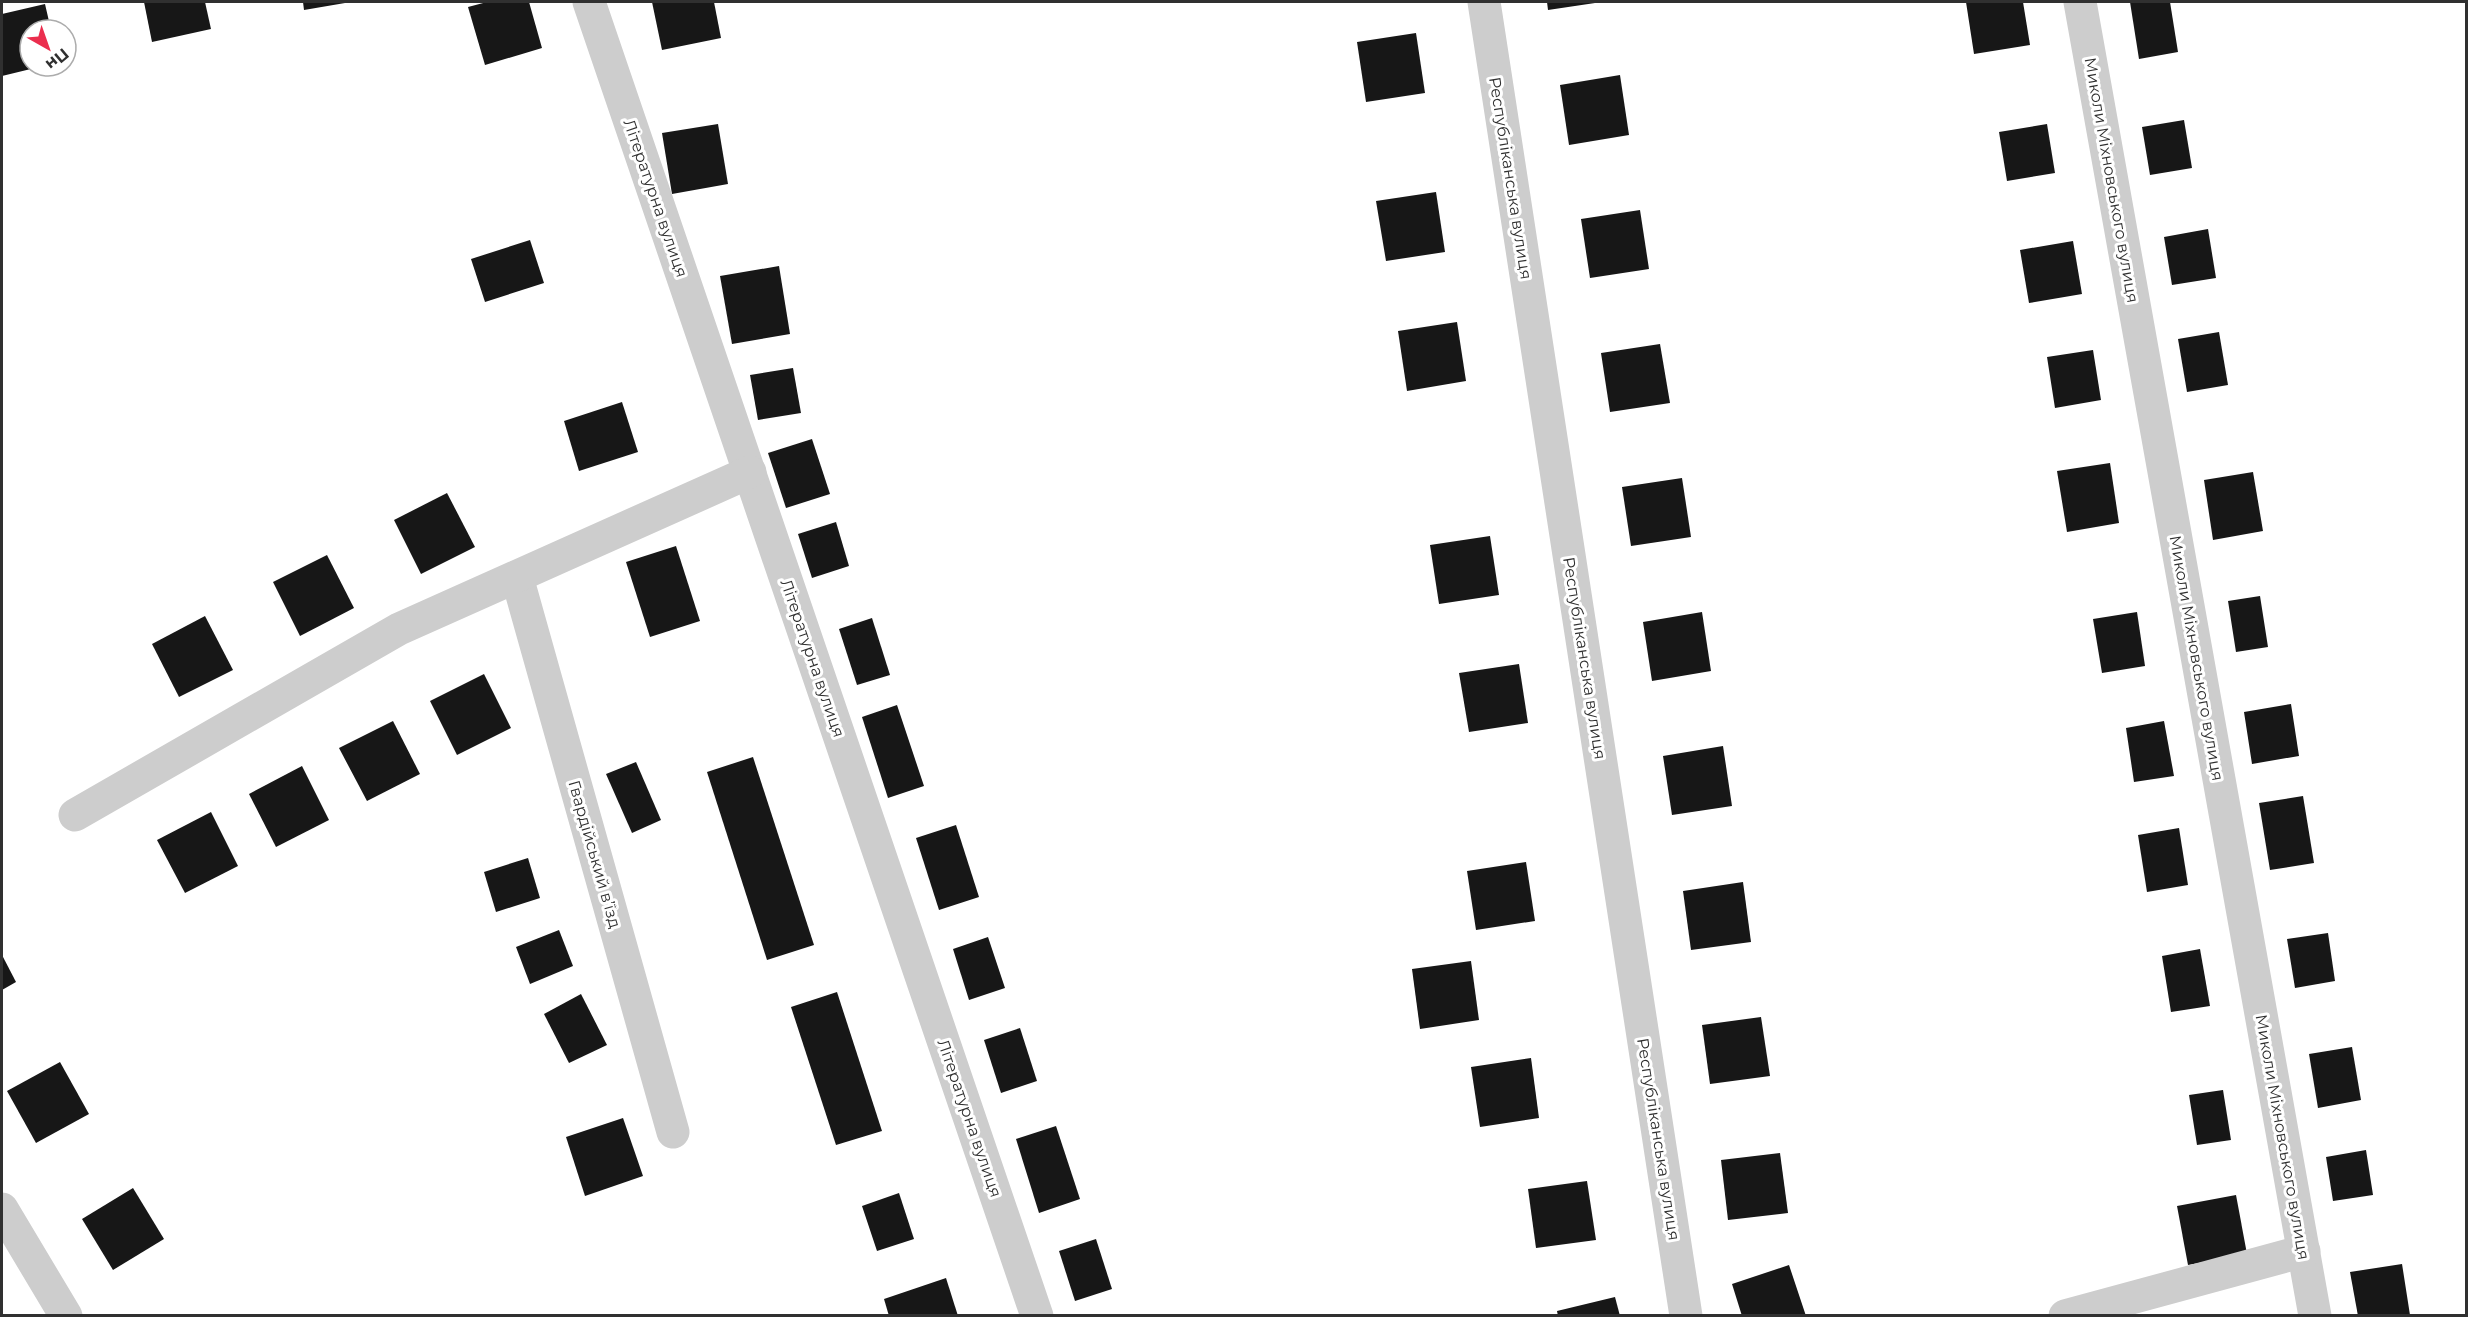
<svg xmlns="http://www.w3.org/2000/svg" width="2468" height="1317" font-family="Montserrat,sans-serif">
<style>
.building{fill:#171717}
.lines{fill:none;stroke-linecap:round;stroke-linejoin:round}
.street{stroke:#cdcdcd;stroke-width:33}
.labels{text-anchor:middle;stroke-width:6;stroke-linejoin:round;paint-order:stroke}
.street-label{font-size:16px;fill:#303030;stroke:#fff}
</style>
<rect width="100%" height="100%" fill="#fff"/>
<g class="building">
<polygon points="144,2 205,2 211,29 152,42"/>
<polygon points="303,2 344,2 345,3 304,10"/>
<polygon points="487,2 529,2 542,48 485,65 468,7"/>
<polygon points="652,2 714,2 721,38 662,50"/>
<polygon points="1547,2 1595,2 1595,3 1548,10"/>
<polygon points="1966,2 2023,2 2030,45 1974,54"/>
<polygon points="2130,2 2170,2 2178,52 2139,59"/>
<polygon points="45,4 51,30 30,30 30,66 39,67 2,76 2,14"/>
<polygon points="1416,33 1425,93 1366,102 1357,42"/>
<polygon points="1620,75 1629,135 1569,145 1560,85"/>
<polygon points="2184,120 2192,168 2150,175 2142,127"/>
<polygon points="718,124 728,184 672,194 662,133"/>
<polygon points="2047,124 2055,173 2007,181 1999,132"/>
<polygon points="1436,192 1445,252 1386,261 1376,201"/>
<polygon points="1640,210 1649,269 1590,278 1581,219"/>
<polygon points="2208,229 2216,278 2172,285 2164,237"/>
<polygon points="530,240 544,283 485,302 471,259"/>
<polygon points="2073,241 2082,294 2029,303 2020,250"/>
<polygon points="779,266 790,334 732,344 720,276"/>
<polygon points="1457,322 1466,381 1407,391 1398,331"/>
<polygon points="2219,332 2228,385 2187,392 2178,339"/>
<polygon points="1660,344 1670,403 1610,412 1601,353"/>
<polygon points="2093,350 2101,400 2055,408 2047,357"/>
<polygon points="793,368 801,413 758,420 750,375"/>
<polygon points="622,402 638,452 579,471 564,421"/>
<polygon points="812,439 830,494 786,508 768,453"/>
<polygon points="2110,463 2119,523 2067,532 2057,471"/>
<polygon points="2253,472 2263,531 2213,540 2204,480"/>
<polygon points="1682,478 1691,537 1631,546 1622,487"/>
<polygon points="447,493 475,547 421,574 394,520"/>
<polygon points="836,522 849,566 812,578 798,534"/>
<polygon points="1490,536 1499,595 1439,604 1430,545"/>
<polygon points="676,546 700,621 650,637 626,562"/>
<polygon points="327,555 354,608 300,636 273,582"/>
<polygon points="2260,596 2268,647 2236,652 2228,601"/>
<polygon points="1702,612 1711,671 1652,681 1643,622"/>
<polygon points="2137,612 2145,666 2102,673 2093,619"/>
<polygon points="205,616 233,670 179,697 152,644"/>
<polygon points="872,618 890,675 857,685 839,629"/>
<polygon points="1519,664 1528,723 1469,732 1459,673"/>
<polygon points="484,674 511,728 457,755 430,701"/>
<polygon points="2291,704 2299,756 2252,764 2244,712"/>
<polygon points="897,705 924,786 888,798 862,717"/>
<polygon points="393,721 420,774 367,801 339,748"/>
<polygon points="2164,721 2174,776 2134,782 2126,728"/>
<polygon points="1723,746 1732,806 1672,815 1663,756"/>
<polygon points="753,757 814,945 767,960 707,772"/>
<polygon points="636,762 661,820 632,833 606,774"/>
<polygon points="302,766 329,820 276,847 249,794"/>
<polygon points="2303,796 2314,863 2270,870 2259,803"/>
<polygon points="211,812 238,866 185,893 157,840"/>
<polygon points="956,825 979,897 939,910 916,838"/>
<polygon points="2179,828 2188,885 2147,892 2138,835"/>
<polygon points="528,858 540,898 496,912 484,872"/>
<polygon points="1526,862 1535,921 1476,930 1467,871"/>
<polygon points="1743,882 1751,942 1691,950 1683,891"/>
<polygon points="559,930 573,966 530,984 516,947"/>
<polygon points="2328,933 2335,981 2295,988 2287,939"/>
<polygon points="988,937 1005,988 969,1000 953,949"/>
<polygon points="2200,949 2210,1006 2171,1012 2162,956"/>
<polygon points="2,955 16,982 2,990"/>
<polygon points="1471,961 1479,1020 1420,1029 1412,969"/>
<polygon points="837,992 882,1131 836,1145 791,1007"/>
<polygon points="581,994 607,1045 569,1063 544,1014"/>
<polygon points="1761,1017 1770,1076 1710,1084 1702,1025"/>
<polygon points="1020,1028 1037,1081 1001,1093 984,1040"/>
<polygon points="2352,1047 2361,1100 2318,1108 2309,1054"/>
<polygon points="1531,1058 1539,1118 1480,1127 1471,1067"/>
<polygon points="60,1062 89,1114 36,1143 7,1091"/>
<polygon points="2223,1090 2231,1140 2197,1145 2189,1095"/>
<polygon points="623,1118 643,1176 585,1196 566,1137"/>
<polygon points="1056,1126 1080,1199 1039,1213 1016,1139"/>
<polygon points="2366,1150 2373,1195 2333,1201 2326,1157"/>
<polygon points="1780,1153 1788,1213 1728,1220 1721,1160"/>
<polygon points="1587,1181 1596,1240 1536,1248 1528,1189"/>
<polygon points="133,1188 164,1239 113,1270 82,1219"/>
<polygon points="899,1193 914,1239 877,1251 862,1206"/>
<polygon points="2236,1195 2247,1254 2188,1265 2177,1206"/>
<polygon points="1096,1239 1112,1289 1075,1301 1059,1251"/>
<polygon points="2402,1264 2410,1315 2358,1316 2350,1272"/>
<polygon points="1789,1265 1806,1316 1742,1316 1732,1284"/>
<polygon points="946,1278 958,1316 889,1316 884,1299"/>
<polygon points="1615,1297 1620,1316 1558,1316 1557,1311"/>
</g>
<g class="lines">
<g class="street">
<polyline points="589,2 1037,1316"/>
<polyline points="1484,2 1686,1316"/>
<polyline points="2080,2 2315,1316"/>
<polyline points="517,577 673,1132"/>
<polyline points="75,815 399,629 750,472"/>
<polyline points="2,1209 66,1316"/>
<polyline points="2065,1316 2304,1251"/>
</g>
</g>
<g class="labels">
<g class="street-label">
<text transform="translate(1511 178) rotate(81)" y="6">Республіканська вулиця</text>
<text transform="translate(2112 180) rotate(80)" y="6">Миколи Міхновського вулиця</text>
<text transform="translate(656 198) rotate(71)" y="6">Літературна вулиця</text>
<text transform="translate(813 658) rotate(71)" y="6">Літературна вулиця</text>
<text transform="translate(1585 658) rotate(81)" y="6">Республіканська вулиця</text>
<text transform="translate(2197 658) rotate(80)" y="6">Миколи Міхновського вулиця</text>
<text transform="translate(595 854) rotate(74)" y="6">Гвардійський в’їзд</text>
<text transform="translate(970 1118) rotate(71)" y="6">Літературна вулиця</text>
<text transform="translate(2283 1137) rotate(80)" y="6">Миколи Міхновського вулиця</text>
<text transform="translate(1659 1139) rotate(81)" y="6">Республіканська вулиця</text>
</g>
</g>
<rect width="2468" height="1317" fill="none" stroke="#303030" stroke-width="6"/>
<g transform="translate(48 48) rotate(140)"><circle r="28" fill="#ffffff" stroke="#acacac" stroke-width="1.5"/>
<path d="M0-4.5L10 22L0 15L-10 22Z" fill="#eb2e4e"/>
<text y="-9" font-size="16" font-weight="bold" text-anchor="middle" fill="#303030">Пн</text>
</g>
</svg>
